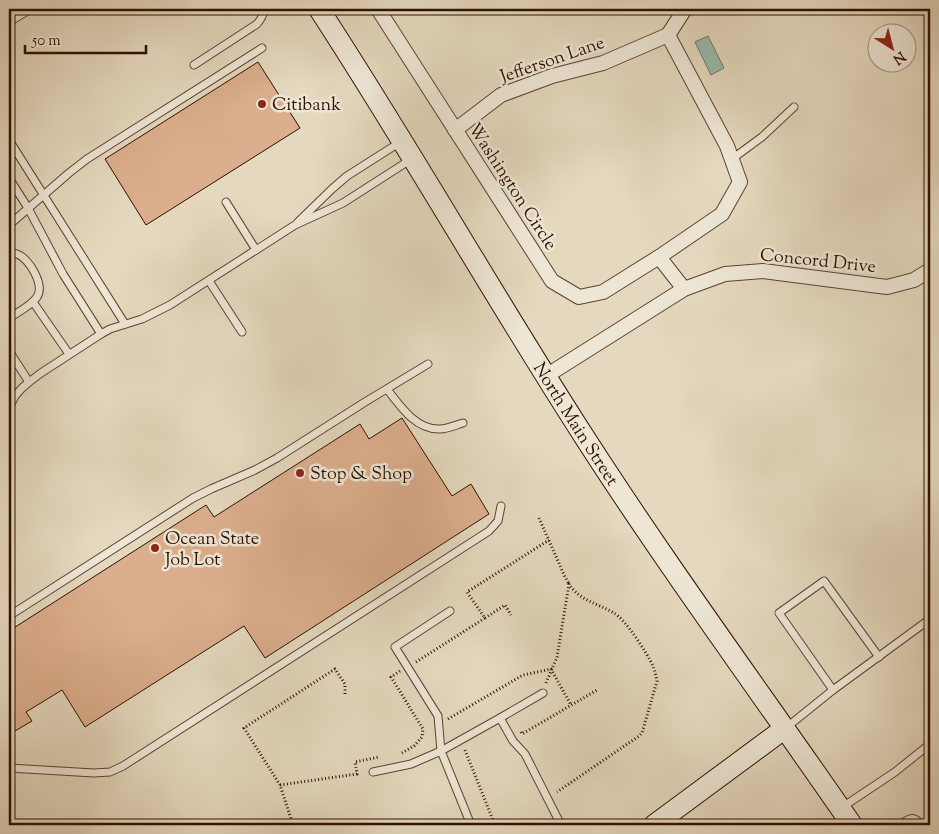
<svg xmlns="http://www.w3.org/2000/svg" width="939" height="834" font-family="'Sorts Mill Goudy',serif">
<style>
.water{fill:#97bbab;stroke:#6d7767}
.building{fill:#dbae8d;stroke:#2f1000}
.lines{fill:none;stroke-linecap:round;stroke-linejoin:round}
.lane-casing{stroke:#5c4230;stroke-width:9}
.street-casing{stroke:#5c4230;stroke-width:16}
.secondary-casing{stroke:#2f1000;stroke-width:22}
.path{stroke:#2f1000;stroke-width:3;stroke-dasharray:1 2.5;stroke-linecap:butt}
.lane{stroke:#ede6d5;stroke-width:7}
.street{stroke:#ede6d5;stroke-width:14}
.secondary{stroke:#ede6d5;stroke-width:20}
.poi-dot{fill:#8f2418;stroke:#ede6d5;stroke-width:2}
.labels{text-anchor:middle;stroke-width:5;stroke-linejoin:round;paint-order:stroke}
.street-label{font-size:18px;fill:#2f1000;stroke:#ede6d5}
.poi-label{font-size:18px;fill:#2f1000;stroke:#ede6d5;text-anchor:start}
</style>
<rect width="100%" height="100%" fill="#e4d8be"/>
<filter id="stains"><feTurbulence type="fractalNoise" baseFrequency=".004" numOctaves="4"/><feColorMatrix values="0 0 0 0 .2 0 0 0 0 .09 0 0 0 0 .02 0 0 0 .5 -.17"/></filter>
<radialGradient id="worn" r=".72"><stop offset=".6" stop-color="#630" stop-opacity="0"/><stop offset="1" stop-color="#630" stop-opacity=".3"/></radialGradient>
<polygon class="water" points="708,36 724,68 711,75 695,42"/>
<g class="building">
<polygon points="258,62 300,128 146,225 105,159"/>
<polygon points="402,418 452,496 471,484 489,514 265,658 244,626 85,727 62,690 26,712 32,721 15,731 9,721 9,631 206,505 214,517 360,424 369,439"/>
</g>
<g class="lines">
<g class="lane-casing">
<g id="lane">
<path d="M194,65l63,-41c4,-5 7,-9 6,-15"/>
<polyline points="9,140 125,324"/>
<polyline points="732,159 762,137 794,107"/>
<polyline points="9,178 28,208 63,274 101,334"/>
<polyline points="226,202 256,250"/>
<polyline points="298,222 332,189 347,176 402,141"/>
<polyline points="9,225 69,173 87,159 262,48"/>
<path d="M9,253c2,0 5,0 8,1 12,4 28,31 20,43 -6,9 -19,15 -28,21"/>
<polyline points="209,281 242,332"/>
<polyline points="33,302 69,354"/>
<polyline points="9,351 29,382"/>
<path d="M387,389c13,17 29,41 53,40 8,0 16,-4 23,-6"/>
<polyline points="9,408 15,396 22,388 29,382 41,373 101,334 110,329 142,319 170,305 295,225 343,203 410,160"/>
<polyline points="450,611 395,647 438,716 441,751 471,825"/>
<polyline points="9,616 193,498 211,489 255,470 277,458 365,402 428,364"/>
<polyline points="833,690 779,613 824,581 879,657"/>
<polyline points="500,718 543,693"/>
<polyline points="787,727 833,690 930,619"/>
<polyline points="9,768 94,773 110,772 123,766 489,531 498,521 501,506"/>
<polyline points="373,772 411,764 441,751 500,718 513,741 525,754 561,825"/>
<polyline points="841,808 895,772 930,744"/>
<path d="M900,825c10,-7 13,-10 22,0"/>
</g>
</g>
<g class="street-casing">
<g id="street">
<polyline points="378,9 552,281 579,297 603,292 659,257 722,214 740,182 727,146 668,35 685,9"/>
<polyline points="9,18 24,9"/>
<polyline points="455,130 501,95 552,76 603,63 668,35"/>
<polyline points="659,257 684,289"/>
<polyline points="546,376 684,289 725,274 763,271 887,287 914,280 930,270"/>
</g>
</g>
<g class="secondary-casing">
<g id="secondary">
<path id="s1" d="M319,9c92,141 175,288 266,429 85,132 178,258 267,387"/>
<polyline points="654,825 784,729"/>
</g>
</g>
<g class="path">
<polyline points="539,518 565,577 569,584"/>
<polyline points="485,618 505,605 511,615"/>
<polyline points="416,662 485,618 467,592 549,540"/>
<polyline points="400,671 391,677 423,729 422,737 414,746 402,753"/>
<path d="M546,683l11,-26 12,-73c11,17 28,19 45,29 12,7 33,40 39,53 2,5 3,10 4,15l-15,52 -3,3 -82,56"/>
<polyline points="448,719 523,675 551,669 571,705"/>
<polyline points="521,732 522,734 597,690"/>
<polyline points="465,750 495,825"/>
<polyline points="280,785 357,774 355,762 379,757"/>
<polyline points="293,825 280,785 244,728 335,669 345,684 345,695"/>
</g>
<use href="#lane" class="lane"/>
<use href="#street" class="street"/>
<use href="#secondary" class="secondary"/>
</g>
<g class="poi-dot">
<circle cx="262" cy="104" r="5"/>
<circle cx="300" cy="473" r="5"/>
<circle cx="155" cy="548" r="5"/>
</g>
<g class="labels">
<g class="street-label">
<text transform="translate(552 59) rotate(-19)" y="6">Jefferson Lane</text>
<text transform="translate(513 186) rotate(57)" y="6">Washington Circle</text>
<text transform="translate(818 260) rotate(6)" y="6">Concord Drive</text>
<text dy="6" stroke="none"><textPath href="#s1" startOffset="488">North Main Street</textPath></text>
</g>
<g class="poi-label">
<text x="272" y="110">Citibank</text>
<text x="310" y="479">Stop &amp; Shop</text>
<text x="165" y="544">Ocean State<tspan x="165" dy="21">Job Lot</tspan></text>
</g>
</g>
<rect width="939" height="834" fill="none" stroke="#e4d8be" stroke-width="30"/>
<rect x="10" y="10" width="919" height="814" fill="none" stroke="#2f1000" stroke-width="2.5"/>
<rect x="15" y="15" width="909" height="804" fill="none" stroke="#2f1000"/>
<g transform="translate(892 48) rotate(144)"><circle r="24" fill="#ede6d5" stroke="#a19080"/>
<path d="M0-4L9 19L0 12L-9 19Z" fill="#8f2418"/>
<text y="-8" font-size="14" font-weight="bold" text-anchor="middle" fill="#2f1000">N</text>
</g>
<path d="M25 45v8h121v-8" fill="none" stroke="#2f1000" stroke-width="2.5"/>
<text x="32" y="45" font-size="15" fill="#2f1000" stroke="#ede6d5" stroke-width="4" paint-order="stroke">50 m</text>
<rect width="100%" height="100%" filter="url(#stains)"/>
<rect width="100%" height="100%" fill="url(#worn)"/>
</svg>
